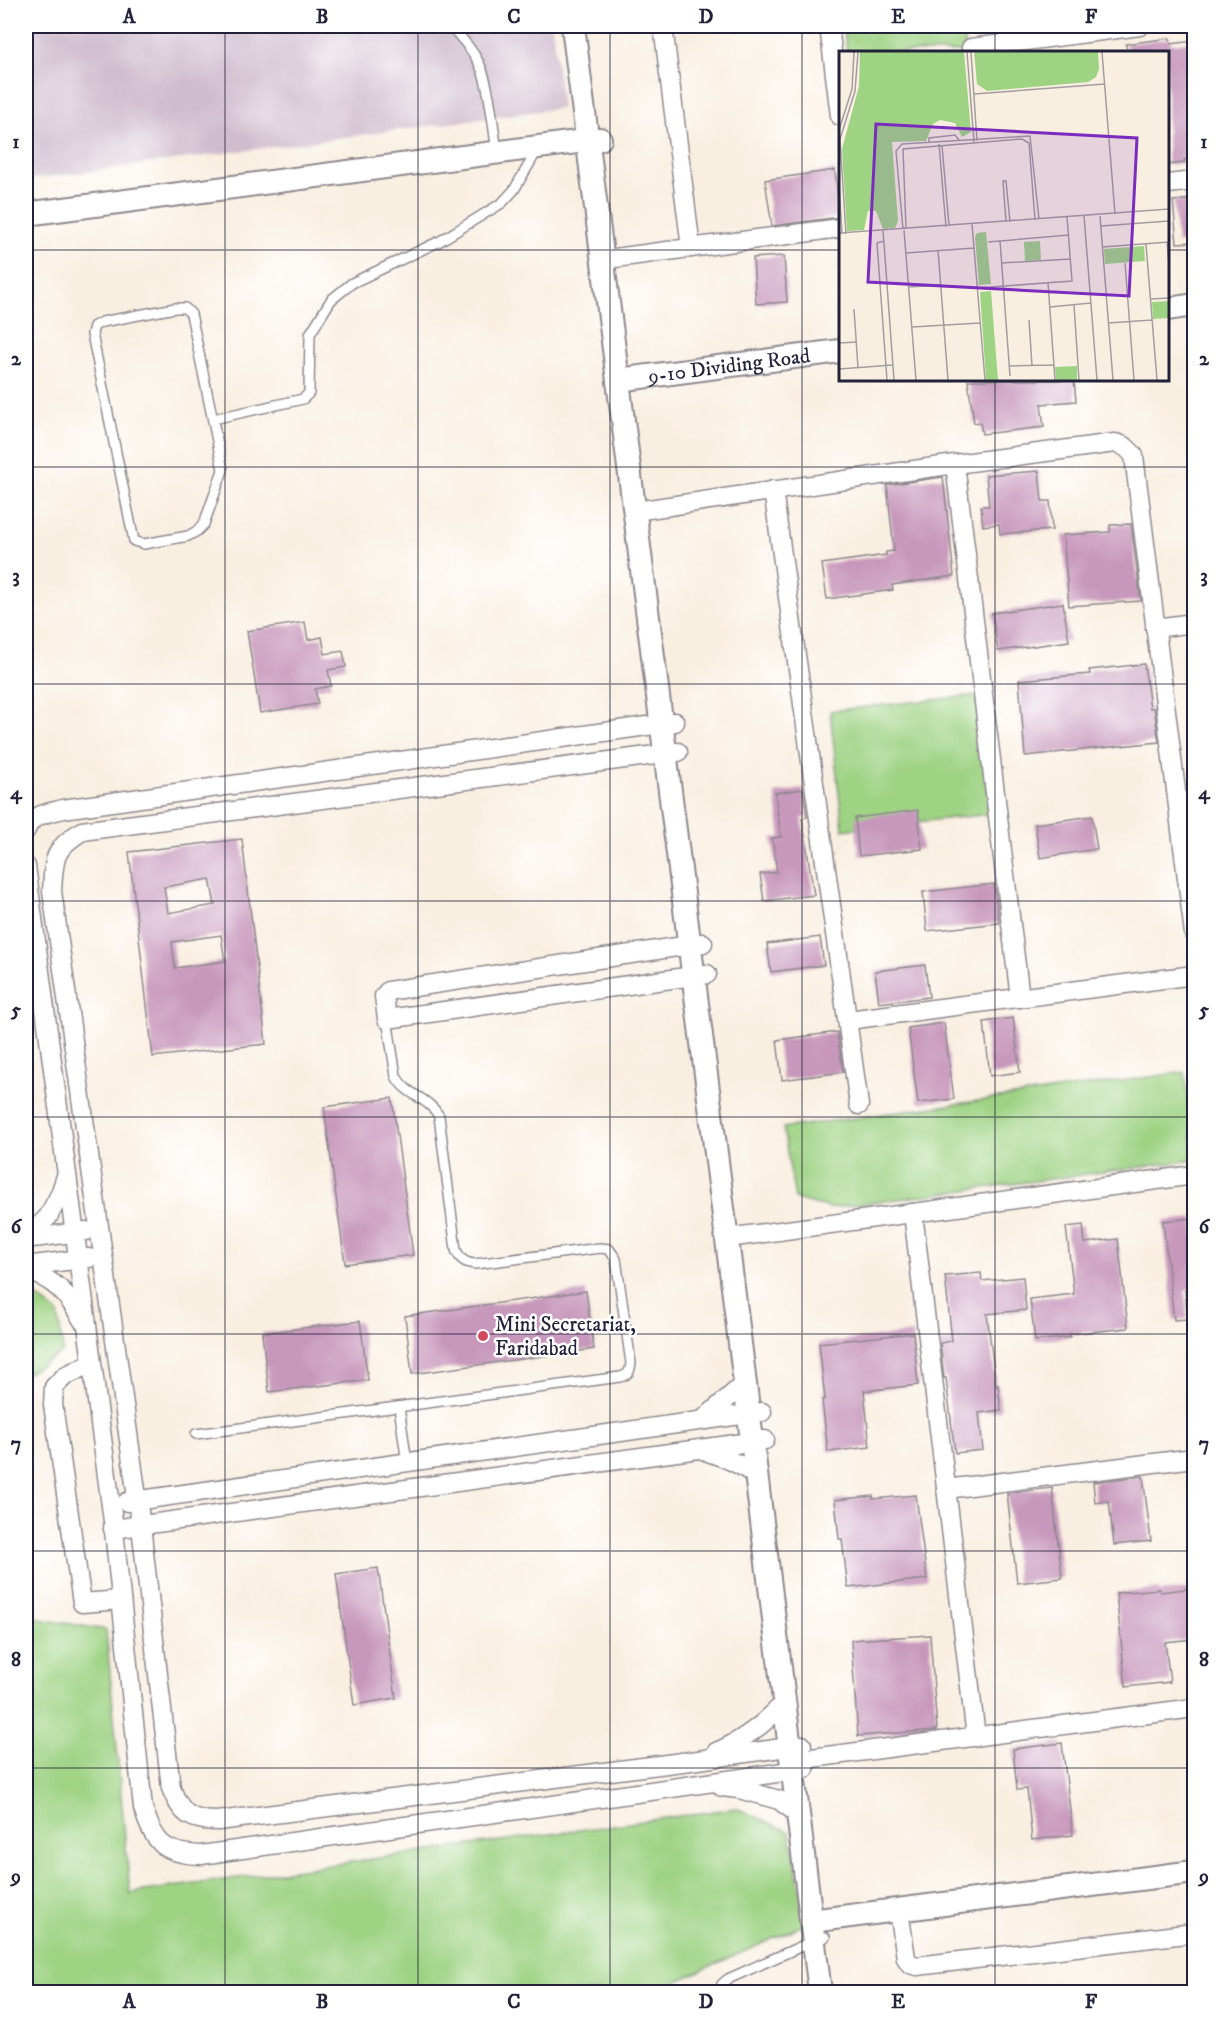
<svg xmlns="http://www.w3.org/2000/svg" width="1220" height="2018" font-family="'IM FELL DW Pica',serif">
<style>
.industrial{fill:#d0bdce}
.green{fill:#9fd384;stroke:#607a60;stroke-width:1.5}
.building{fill:#c797bc;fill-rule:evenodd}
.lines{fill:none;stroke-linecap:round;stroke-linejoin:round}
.service-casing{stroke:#8e888e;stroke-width:12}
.minor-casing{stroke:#8e888e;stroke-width:21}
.tertiary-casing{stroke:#8e888e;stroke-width:26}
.service{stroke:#fff;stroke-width:9}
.minor{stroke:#fff;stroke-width:18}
.tertiary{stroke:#fff;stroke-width:22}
.grid{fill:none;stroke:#22223b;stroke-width:1.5;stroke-opacity:0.55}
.poi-dot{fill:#d1495b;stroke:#fff;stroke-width:2}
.labels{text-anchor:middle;stroke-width:5;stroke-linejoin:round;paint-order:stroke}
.street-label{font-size:21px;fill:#22223b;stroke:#fff}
.poi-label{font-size:21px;fill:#22223b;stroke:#fff;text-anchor:start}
.inset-road{fill:none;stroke:#a39d9f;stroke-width:1.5}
.view{fill:#7b2cbf;fill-opacity:0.15;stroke:#7b2cbf;stroke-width:3}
.inset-edge{fill:none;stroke:#22223b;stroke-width:3}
.neatline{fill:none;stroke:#22223b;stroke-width:2}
.grid-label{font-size:20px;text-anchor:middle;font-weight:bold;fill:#22223b}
</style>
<rect width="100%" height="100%" fill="#fff"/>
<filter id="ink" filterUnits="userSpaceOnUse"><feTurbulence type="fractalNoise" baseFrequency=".0167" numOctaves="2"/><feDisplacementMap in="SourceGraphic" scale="12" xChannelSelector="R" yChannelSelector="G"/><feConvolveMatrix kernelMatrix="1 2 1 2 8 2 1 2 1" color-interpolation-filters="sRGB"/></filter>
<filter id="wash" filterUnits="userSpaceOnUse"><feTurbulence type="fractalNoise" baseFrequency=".008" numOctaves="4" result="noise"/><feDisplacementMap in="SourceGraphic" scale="24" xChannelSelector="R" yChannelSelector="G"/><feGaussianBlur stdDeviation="1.35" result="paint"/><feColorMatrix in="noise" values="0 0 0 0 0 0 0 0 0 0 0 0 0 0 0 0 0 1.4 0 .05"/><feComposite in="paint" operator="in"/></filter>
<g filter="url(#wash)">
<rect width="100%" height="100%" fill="#f9efe1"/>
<polygon class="industrial" points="26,26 552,26 562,108 26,180"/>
<g class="green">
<polygon points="843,26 962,26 966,52 847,52"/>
<polygon points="977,695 990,814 843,830 830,711"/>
<polygon points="1185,1072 1194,1160 830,1208 795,1199 783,1128"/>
<polygon points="26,1288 58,1313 63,1352 26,1374"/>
<polygon points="26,1612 40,1619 106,1630 130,1893 736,1808 790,1832 806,1924 666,1986 667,1992 26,1992"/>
</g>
<g id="blocks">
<g class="building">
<polygon points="1170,38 1171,44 1194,41 1194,159 1184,160 1184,163 1167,165 1167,52 1127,52 1126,44"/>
<polygon points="835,170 840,217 772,226 765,180"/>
<polygon points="1194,199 1194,242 1177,243 1173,201"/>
<polygon points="784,256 787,302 756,304 753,258"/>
<polygon points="968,380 1074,380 1076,401 1041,404 1044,427 982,434 980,422 974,423"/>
<polygon points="1039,471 1042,501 1050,501 1052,530 1000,534 999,524 983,526 981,506 989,506 986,475"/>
<polygon points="943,477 954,576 892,585 893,590 827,599 822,564 886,555 886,552 894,551 887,485"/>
<polygon points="1131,524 1141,601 1069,606 1063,535 1110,532 1110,525"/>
<polygon points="1063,603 1069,641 998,651 992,613"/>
<polygon points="305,622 308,640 322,637 325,654 343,651 346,667 328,670 331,686 315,689 318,704 260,713 247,631"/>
<polygon points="1144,664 1150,708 1154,708 1159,742 1025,756 1019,680 1090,674 1089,670"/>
<polygon points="803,789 807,817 802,818 814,895 764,901 760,874 777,872 772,838 781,837 775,793"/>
<polygon points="918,810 922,849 859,856 855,818"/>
<polygon points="1092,816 1097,849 1040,858 1035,824"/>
<path d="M242,839l24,205 -113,13 -24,-205zM210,879l5,26 -47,8 -4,-26zM221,935l4,26 -50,7 -3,-26z"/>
<polygon points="994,884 999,923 927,931 923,892"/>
<polygon points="820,937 824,965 771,972 767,944"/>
<polygon points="925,965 929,997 879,1003 875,971"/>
<polygon points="1013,1018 1020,1072 990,1076 984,1022"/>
<polygon points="944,1023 954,1099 918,1103 908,1028"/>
<polygon points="837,1032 843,1072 782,1080 777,1040"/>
<polygon points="392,1098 413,1255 345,1264 324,1107"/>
<polygon points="1194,1218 1194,1290 1185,1291 1188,1319 1174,1320 1163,1221"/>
<polygon points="1083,1225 1085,1243 1118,1239 1128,1328 1070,1334 1070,1337 1035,1341 1030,1299 1074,1294 1066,1227"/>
<polygon points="981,1273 982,1281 1023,1277 1026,1310 987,1314 996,1386 998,1385 1001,1410 979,1413 983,1450 955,1453 946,1378 944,1378 940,1343 952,1341 945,1276"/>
<polygon points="586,1291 594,1349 412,1374 405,1316"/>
<polygon points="360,1321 368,1380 269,1392 262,1333"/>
<polygon points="913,1333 918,1385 864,1391 870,1447 828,1452 822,1400 825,1399 819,1343"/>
<polygon points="1143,1476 1151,1541 1114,1545 1109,1501 1095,1503 1093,1482"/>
<polygon points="1052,1488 1062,1578 1017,1583 1007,1493"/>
<polygon points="916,1495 927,1579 848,1588 842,1539 839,1539 835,1500 873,1496 873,1499"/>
<polygon points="378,1568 396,1698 354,1705 336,1574"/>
<polygon points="1194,1588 1194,1639 1165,1642 1170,1682 1126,1687 1116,1593 1159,1589 1160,1592"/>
<polygon points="930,1635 937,1730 858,1736 851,1640"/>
<polygon points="1062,1743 1073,1835 1032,1840 1027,1789 1017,1790 1013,1749"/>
</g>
</g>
</g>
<g filter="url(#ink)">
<use href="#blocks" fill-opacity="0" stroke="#8e888e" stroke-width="1.5"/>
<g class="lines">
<g class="service-casing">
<g id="service">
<path d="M450,26c11,11 22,23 29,37 11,22 14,64 18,89"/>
<polygon points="175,308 185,308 191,314 223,470 204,524 197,531 188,536 144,544 134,541 92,334 94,326 102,322"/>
<polyline points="213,419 303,399 309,393 310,334 331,300 352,283 440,241 502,203 514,190 538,149"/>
<polyline points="399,1407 407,1463"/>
<path d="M196,1434l424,-57c9,-2 10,-6 11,-14l-15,-104 -7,-10 -9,-1 -125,16c-11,-1 -15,-5 -19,-14l-17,-134c-11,-19 -34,-21 -43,-40l-9,-57"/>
<polyline points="721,1992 722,1984 728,1979 813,1941 825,1937"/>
</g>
</g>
<g class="minor-casing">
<g id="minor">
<polyline points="663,26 691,248"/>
<polyline points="829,26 840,116"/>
<polyline points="971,48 1140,26"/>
<polyline points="1168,184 1194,181"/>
<polyline points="615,258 840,228"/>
<polyline points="955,464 1020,998"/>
<polyline points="773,490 859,1105"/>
<path d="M635,511l320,-47 160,-21c9,2 13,5 19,13l60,478"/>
<polyline points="1155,628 1194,623"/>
<path d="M678,752l-596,79c-29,18 -28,27 -30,60l89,635 30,262c10,26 19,33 47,33l480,-61 104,-15"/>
<path d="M26,830c5,-16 23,-17 37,-21l612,-87"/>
<path d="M26,866l87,655 30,287c11,34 20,46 58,47l604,-86"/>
<polyline points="703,943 388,991 384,996 387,1019 707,974"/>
<polyline points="848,1020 1194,975"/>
<polyline points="913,1213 976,1737"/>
<polyline points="26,1238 48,1217 60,1194 66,1176"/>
<polyline points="727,1238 1194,1175"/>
<polyline points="26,1239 86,1231"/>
<polyline points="26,1266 89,1258"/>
<path d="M26,1269c31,13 40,23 57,52"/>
<polyline points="91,1363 65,1376 54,1387 53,1405 82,1603 121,1600"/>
<polyline points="704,1419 745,1383"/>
<path d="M705,1451c18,6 38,13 51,26"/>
<polyline points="946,1489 1194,1458"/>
<polyline points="127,1502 762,1412"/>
<polyline points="113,1529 765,1440"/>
<path d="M716,1752c27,-11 48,-28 68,-49"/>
<polyline points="804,1759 1194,1708"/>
<polyline points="722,1787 739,1789 779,1800 798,1814"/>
<polyline points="899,1910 906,1958 910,1964 917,1966 1194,1933"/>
</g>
</g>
<g class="tertiary-casing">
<g id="tertiary">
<polyline points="573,26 736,1311 820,1992"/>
<polyline points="26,214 600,139"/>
<polyline points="1168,309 1194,305"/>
<path id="s1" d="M618,380l222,-29"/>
<polyline points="811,1921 1194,1872"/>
</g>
</g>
<use href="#service" class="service"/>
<use href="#minor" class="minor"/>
<use href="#tertiary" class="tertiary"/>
</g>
</g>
<path class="grid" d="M225,26v1966M418,26v1966M610,26v1966M802,26v1966M995,26v26M26,250h814M1168,250h26M995,380v1612M26,467h1168M26,684h1168M26,901h1168M26,1117h1168M26,1334h1168M26,1551h1168M26,1768h1168"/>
<circle class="poi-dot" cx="483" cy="1336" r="6"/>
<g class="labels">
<g class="street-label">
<text dy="7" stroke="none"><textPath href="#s1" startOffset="112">9-10 Dividing Road</textPath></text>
</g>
<g class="poi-label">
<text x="495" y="1331">Mini Secretariat,<tspan x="495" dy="24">Faridabad</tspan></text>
</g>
</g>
<g transform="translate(839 51)">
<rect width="330" height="330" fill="#f9efe1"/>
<path d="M21,1h104l7,80 -9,5 -7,-14 -15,-3 -7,4 -7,17 -34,1 6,79 -3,7 -12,1 -7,-18h-8l-4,19 -17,1 -5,-82 17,-63zM135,1h124l1,17 -3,8 -8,5 -101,9 -10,-7zM147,181l5,52 -12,1 -4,-48 2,-4zM201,190l1,19 -16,1 -1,-19zM305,195l1,15 -40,3 -1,-15zM152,240l7,89h-12l-6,-88zM330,250v17l-16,1 -1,-17zM238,315v14h-21l-1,-13z" fill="#9fd384"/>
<path class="inset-road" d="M128,1l7,90M132,1l6,89M263,1l13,162M135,43l131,-10M0,79l13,-41 2,-37M90,92v-5l26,-3 5,6M100,93l7,83M103,95l7,79M0,132l3,51M245,165l13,164M261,165l13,164M167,171l-3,-41h3l4,41M133,173l13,156M262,175l68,-5M67,177l-3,-79 119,-10 7,4 6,77M64,178l-7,-78 6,-7 128,-8 9,83M44,179l11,150M65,179l12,150M0,182l330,-24M7,183l-6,-95 15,-48 3,-39M45,190l-7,2 10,137M161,190l10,135M149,191l81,-7M328,191l2,24M307,193l11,136M263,196l67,-5M99,199l10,130M67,202l68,-5M162,212l70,-4M286,212l9,117M209,232l7,97M70,236l32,-2M138,237l95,-7 -5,-64M311,248l19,-1M235,254l5,75M211,256l41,-4M15,258l4,59M190,269l3,46M269,272l44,-3M73,276l68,-4M0,292l18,-1M170,315l45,-1M0,318l54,-4"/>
<path class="view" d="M37,73l261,14 -8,158 -261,-14z"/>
<rect width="330" height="330" class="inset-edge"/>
</g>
<rect width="1220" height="2018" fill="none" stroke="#fff" stroke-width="66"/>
<rect x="33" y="33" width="1154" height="1952" class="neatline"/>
<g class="grid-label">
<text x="129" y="23">A</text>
<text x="322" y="23">B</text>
<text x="514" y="23">C</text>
<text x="706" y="23">D</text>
<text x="898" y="23">E</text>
<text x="1091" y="23">F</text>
<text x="16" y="148">1</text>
<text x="1204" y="148">1</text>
<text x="16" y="365">2</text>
<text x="1204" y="365">2</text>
<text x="16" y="582">3</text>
<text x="1204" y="582">3</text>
<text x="16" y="799">4</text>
<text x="1204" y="799">4</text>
<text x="16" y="1016">5</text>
<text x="1204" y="1016">5</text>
<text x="16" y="1233">6</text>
<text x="1204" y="1233">6</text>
<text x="16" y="1450">7</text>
<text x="1204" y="1450">7</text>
<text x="16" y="1666">8</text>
<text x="1204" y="1666">8</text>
<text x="16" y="1883">9</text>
<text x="1204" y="1883">9</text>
<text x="129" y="2008">A</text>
<text x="322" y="2008">B</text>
<text x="514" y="2008">C</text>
<text x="706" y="2008">D</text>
<text x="898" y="2008">E</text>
<text x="1091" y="2008">F</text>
</g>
</svg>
